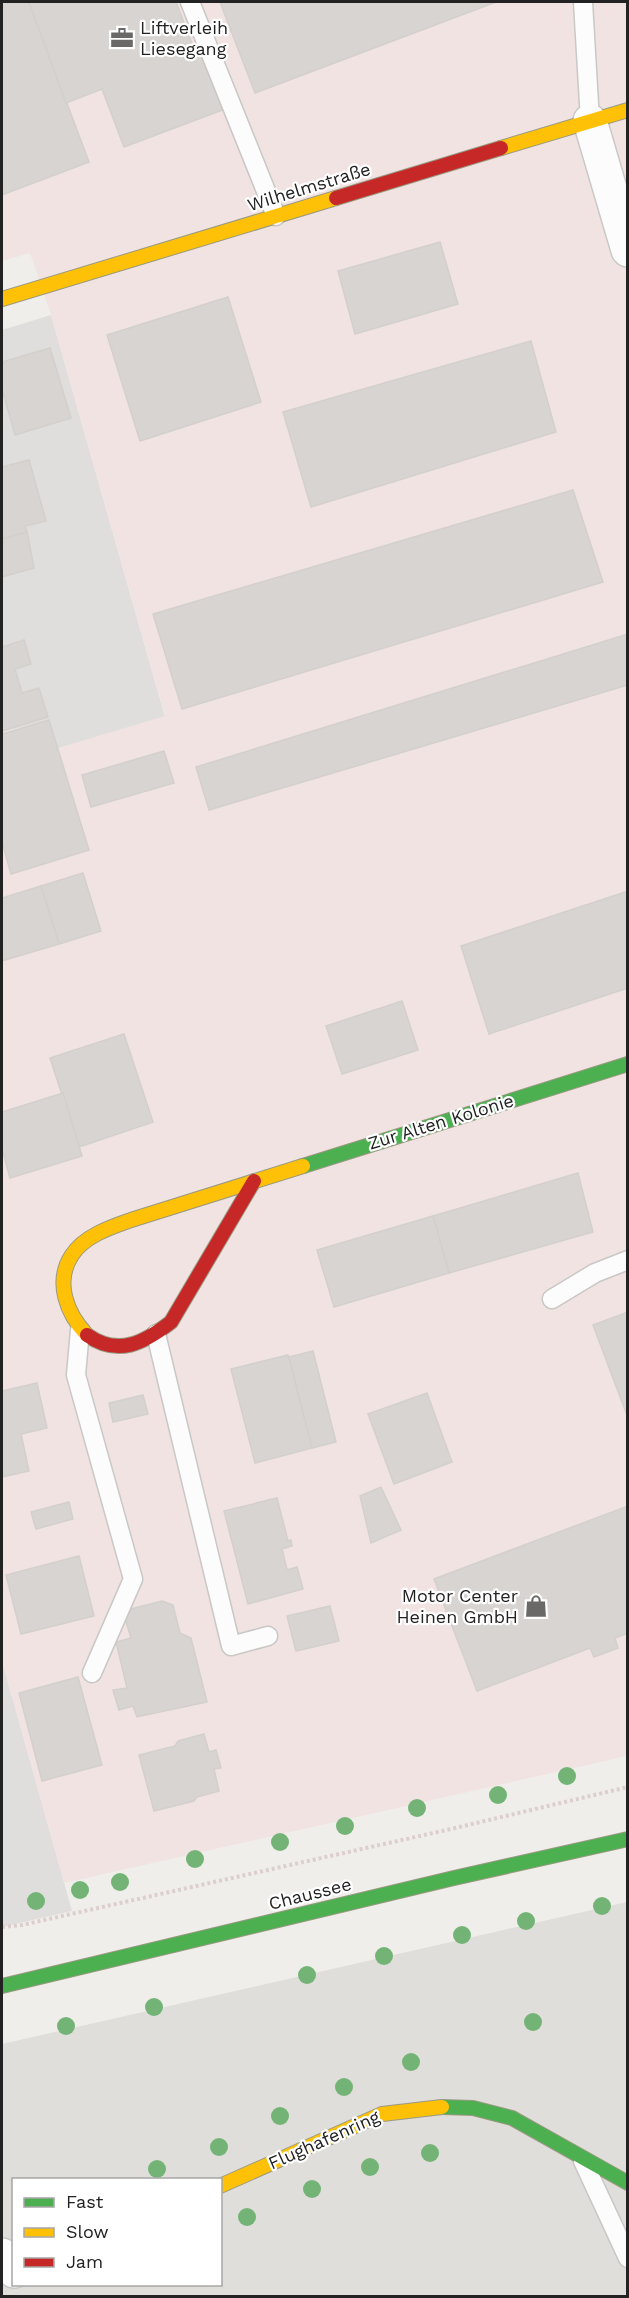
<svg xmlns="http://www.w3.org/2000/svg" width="629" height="2298" font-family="'Work Sans',sans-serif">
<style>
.residential{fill:#dfdedc}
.commercial{fill:#f1e3e1}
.airport{fill:#e0deda;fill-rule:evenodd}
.building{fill:#d7d4d2;stroke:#d3d0cc;stroke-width:1.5}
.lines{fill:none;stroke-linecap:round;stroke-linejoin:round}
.lane-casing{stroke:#c9c8c7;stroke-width:21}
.street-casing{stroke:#c9c8c7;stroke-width:36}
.fast-casing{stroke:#999a82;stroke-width:16}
.slow-casing{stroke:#999a82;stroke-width:16}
.jam-casing{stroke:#999a82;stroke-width:16}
.path{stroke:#dccecd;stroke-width:4;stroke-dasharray:3 3;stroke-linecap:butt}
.lane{stroke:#fdfcfc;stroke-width:18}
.street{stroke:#fdfcfc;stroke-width:33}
.fast{stroke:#4caf50;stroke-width:14}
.slow{stroke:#ffc107;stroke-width:14}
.jam{stroke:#c62828;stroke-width:14}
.tree{fill:#73b476}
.labels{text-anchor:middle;stroke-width:4.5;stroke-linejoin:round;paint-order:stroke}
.poi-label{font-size:18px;fill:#222;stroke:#fff;text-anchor:start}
.street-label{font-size:18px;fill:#222;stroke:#fff}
</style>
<rect width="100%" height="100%" fill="#f0eeeb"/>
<g class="residential">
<polygon points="51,315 199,837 2,894 2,330"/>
<polygon points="2,1661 72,1911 2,1927"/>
</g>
<polygon class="commercial" points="2,2 627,2 627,1756 64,1883 2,1661 2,732 49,720 58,748 165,716 51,315 30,253 2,261"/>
<path class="airport" d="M627,1902v394h-625v-252zM14,2180h206v104h-206z"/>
<g class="building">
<polygon points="2,2 29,2 89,162 2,195"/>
<polygon points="29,2 176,2 196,54 204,51 225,109 124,147 102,89 66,103"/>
<polygon points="220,2 496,2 255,93"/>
<polygon points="440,242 458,304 355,334 338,271"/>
<polygon points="228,297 261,402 140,441 107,335"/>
<polygon points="531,341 556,432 311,507 283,412"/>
<polygon points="50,348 71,418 15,435 2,389 2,362"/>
<polygon points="29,460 46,521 25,526 27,532 2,539 2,467"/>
<polygon points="573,490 603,582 182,709 153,614"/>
<polygon points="27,532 34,568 2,577 2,539"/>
<polygon points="628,634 628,685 209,810 196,767"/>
<polygon points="24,640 31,664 15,669 22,693 39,688 48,717 2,731 2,647"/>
<polygon points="49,720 89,850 11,874 2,842 2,734"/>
<polygon points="164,751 174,783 91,807 82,775"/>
<polygon points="83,873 101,931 59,944 41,886"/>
<polygon points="41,886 59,944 2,961 2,898"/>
<polygon points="628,891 628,988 489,1034 461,946"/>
<polygon points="402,1001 418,1050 342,1074 326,1026"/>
<polygon points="124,1034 153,1122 79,1147 50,1058"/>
<polygon points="63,1093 82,1156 10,1178 2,1149 2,1112"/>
<polygon points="578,1173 593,1232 449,1273 433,1216"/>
<polygon points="433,1216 449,1273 334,1307 317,1250"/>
<polygon points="628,1312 628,1418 593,1325"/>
<polygon points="313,1351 336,1442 312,1448 289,1357"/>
<polygon points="288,1355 312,1448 255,1463 231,1369"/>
<polygon points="37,1383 47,1428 21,1434 29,1471 2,1477 2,1391"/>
<polygon points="427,1393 452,1462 394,1484 368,1414"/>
<polygon points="143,1395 148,1414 113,1422 109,1403"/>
<polygon points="381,1487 401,1530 371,1543 360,1496"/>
<polygon points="277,1498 288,1541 291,1540 292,1546 282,1549 287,1570 297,1567 303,1589 248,1604 224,1511"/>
<polygon points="69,1502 73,1519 36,1529 31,1512"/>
<polygon points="628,1506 628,1633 615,1638 618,1648 594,1657 590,1648 477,1691 434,1579"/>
<polygon points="79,1556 94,1616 21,1634 6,1575"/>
<polygon points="162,1601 173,1605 180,1633 191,1638 207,1702 137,1717 133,1706 119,1710 113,1690 127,1688 116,1642 131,1638 125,1618 131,1609"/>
<polygon points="330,1606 339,1641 296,1651 287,1616"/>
<polygon points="78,1677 102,1765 42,1781 19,1693"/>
<polygon points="204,1734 209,1752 216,1750 221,1768 214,1769 219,1791 197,1797 194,1801 154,1811 139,1755 175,1746 178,1741"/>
</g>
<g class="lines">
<g class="lane-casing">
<g id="lane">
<polyline points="190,2 276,216"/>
<polyline points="583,2 590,121"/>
<polyline points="552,1299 595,1273 628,1260"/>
<polyline points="80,1330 76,1375 133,1579 92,1673"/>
<polyline points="156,1334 231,1646 268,1636"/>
<polyline points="583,2161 628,2258"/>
</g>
</g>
<g class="street-casing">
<g id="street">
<polyline points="590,121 628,250"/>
<polyline points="2,2255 14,2271"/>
</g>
</g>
<g class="fast-casing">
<g id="fast">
<polyline points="303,1166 628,1064"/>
<polyline points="2,1986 454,1878 628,1839"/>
<polyline points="442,2107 473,2108 512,2118 628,2183"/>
</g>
</g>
<g class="slow-casing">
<g id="slow">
<polyline points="501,148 628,110"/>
<polyline points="2,299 336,198"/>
<path d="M87,1335c-20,-21 -33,-53 -15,-80 12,-19 39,-28 59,-35l172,-54"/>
<polyline points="220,2186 382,2114 442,2107"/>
</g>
</g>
<g class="jam-casing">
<g id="jam">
<polyline points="336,198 501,148"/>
<path d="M87,1335c31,22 57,8 84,-13l83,-141"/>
</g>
</g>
<polyline class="path" points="2,1927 22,1925 451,1829 628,1787"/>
<use href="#lane" class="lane"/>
<use href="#street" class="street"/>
<use href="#fast" class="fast"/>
<use href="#slow" class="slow"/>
<use href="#jam" class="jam"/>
</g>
<g class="tree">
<circle cx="567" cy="1776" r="9"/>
<circle cx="498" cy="1795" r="9"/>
<circle cx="417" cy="1808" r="9"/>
<circle cx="345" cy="1826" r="9"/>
<circle cx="280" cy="1842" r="9"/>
<circle cx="195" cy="1859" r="9"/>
<circle cx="120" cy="1882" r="9"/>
<circle cx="80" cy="1890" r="9"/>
<circle cx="36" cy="1901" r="9"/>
<circle cx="602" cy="1906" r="9"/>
<circle cx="526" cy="1921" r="9"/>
<circle cx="462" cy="1935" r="9"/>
<circle cx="384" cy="1956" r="9"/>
<circle cx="307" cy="1975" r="9"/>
<circle cx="154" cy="2007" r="9"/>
<circle cx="533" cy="2022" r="9"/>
<circle cx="66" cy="2026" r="9"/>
<circle cx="411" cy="2062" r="9"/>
<circle cx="344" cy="2087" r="9"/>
<circle cx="280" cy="2116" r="9"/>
<circle cx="219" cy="2147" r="9"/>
<circle cx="430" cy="2153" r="9"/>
<circle cx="370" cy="2167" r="9"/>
<circle cx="157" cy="2169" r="9"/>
<circle cx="312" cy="2189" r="9"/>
<circle cx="247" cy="2217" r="9"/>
</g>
<defs>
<g id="office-bare" transform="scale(1.8)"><path d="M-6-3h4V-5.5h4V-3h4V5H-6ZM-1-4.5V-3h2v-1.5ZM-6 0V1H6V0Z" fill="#6a6968" stroke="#fff" stroke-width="2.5" paint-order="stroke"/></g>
<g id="shop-bare" transform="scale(1.8)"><path d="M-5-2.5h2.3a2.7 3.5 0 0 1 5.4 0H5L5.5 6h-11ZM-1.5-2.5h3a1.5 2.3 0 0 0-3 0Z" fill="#6a6968" stroke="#fff" stroke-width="2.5" paint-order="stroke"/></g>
</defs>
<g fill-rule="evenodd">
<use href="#office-bare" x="122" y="38"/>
<use href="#shop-bare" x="536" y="1606"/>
</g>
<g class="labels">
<g class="poi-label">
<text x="140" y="34">Liftverleih<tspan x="140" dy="21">Liesegang</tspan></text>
<text x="518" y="1602" text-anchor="end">Motor Center<tspan x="518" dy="21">Heinen GmbH</tspan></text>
</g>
<g class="street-label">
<text transform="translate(309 187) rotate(-17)" y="6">Wilhelmstraße</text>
<text transform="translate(441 1122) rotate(-17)" y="6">Zur Alten Kolonie</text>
<text transform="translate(310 1894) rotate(-14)" y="6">Chaussee</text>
<text transform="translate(324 2140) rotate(-24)" y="6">Flughafenring</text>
</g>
</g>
<rect width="629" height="2298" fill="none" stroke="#222222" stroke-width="6"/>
<rect x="12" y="2178" width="210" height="108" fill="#ffffff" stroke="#a7a7a7" stroke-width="1.5"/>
<rect x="24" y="2198" width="30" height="9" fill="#4caf50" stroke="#a7a7a7" stroke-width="1.5"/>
<text x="66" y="2208" font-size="18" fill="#222222">Fast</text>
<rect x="24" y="2228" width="30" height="9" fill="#ffc107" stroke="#a7a7a7" stroke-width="1.5"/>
<text x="66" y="2238" font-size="18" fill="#222222">Slow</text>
<rect x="24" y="2258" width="30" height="9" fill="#c62828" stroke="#a7a7a7" stroke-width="1.5"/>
<text x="66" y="2268" font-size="18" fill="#222222">Jam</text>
</svg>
